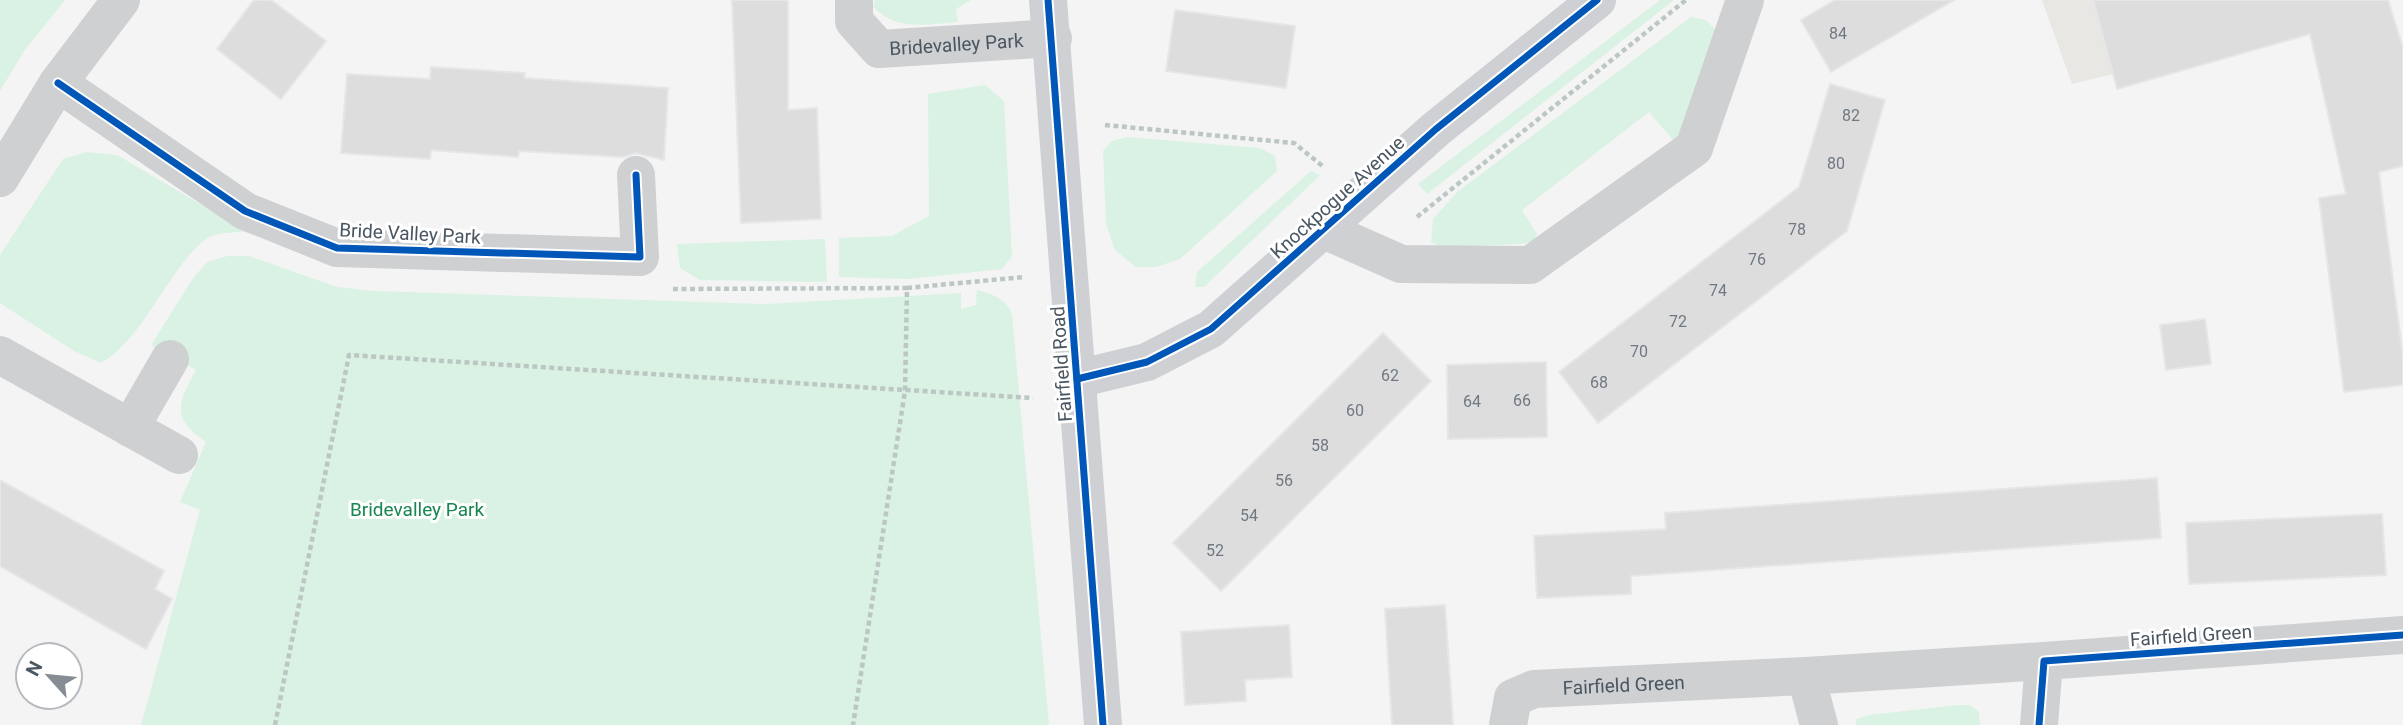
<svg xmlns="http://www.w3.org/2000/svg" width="2403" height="725" font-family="Roboto,sans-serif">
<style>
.commercial{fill:#e8e7e3}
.green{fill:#d9f2e3}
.building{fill:#ddddde;stroke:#e5e6e7;stroke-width:2}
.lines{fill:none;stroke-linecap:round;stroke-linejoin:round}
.path{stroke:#bcc7c4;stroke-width:4.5;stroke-dasharray:5 3.5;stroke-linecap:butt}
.street{stroke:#ced0d2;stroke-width:38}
.secondary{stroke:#ced0d4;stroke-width:38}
.cycleway-casing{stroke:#fff;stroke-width:11}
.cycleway{stroke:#0057b8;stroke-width:7}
.labels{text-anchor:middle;stroke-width:6;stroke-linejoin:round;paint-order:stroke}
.number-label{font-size:16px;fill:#707881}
.street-label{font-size:19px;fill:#4a5661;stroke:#fff}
.park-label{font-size:19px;fill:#17864f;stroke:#fff}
</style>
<rect width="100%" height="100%" fill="#f4f4f4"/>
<polygon class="commercial" points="2042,0 2194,0 2207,51 2072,84"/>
<g class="green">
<polygon points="0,0 65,0 24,51 0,91"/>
<path d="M875,0h96l-15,9 2,13c-30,2 -63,10 -85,-16z"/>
<polygon points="1660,0 1674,0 1427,194 1418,184"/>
<polygon points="1691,17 1706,20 1718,32 1686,128 1674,141 1649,112 1522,210 1537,234 1534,241 1521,244 1441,247 1431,242 1433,219 1457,192"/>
<polygon points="985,85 1004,101 1012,256 1002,269 909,279 839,277 839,238 892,236 929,216 928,94"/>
<polygon points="1127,137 1260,148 1275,156 1277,171 1180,259 1156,267 1136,267 1115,250 1106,224 1103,151 1112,141"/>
<path d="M87,152l30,3 129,76c-10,2 -22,1 -32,4 -35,12 -70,106 -113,128l-27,-12 -74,-48v-48l63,-96z"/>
<polygon points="1311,171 1320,175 1204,287 1195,287 1197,272"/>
<polygon points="825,239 827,282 700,280 680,268 677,244"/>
<path d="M227,256h22l88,31 37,4 393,13 194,-11v16l15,-4 1,-15c16,4 29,9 35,24l37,411h-908l59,-215 -20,-8 26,-60c-36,-25 -28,-38 -10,-72l-45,-25 43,-68 13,-15z"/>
<polygon points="1959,705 1970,705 1979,712 1980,725 1855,725 1857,719 1869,715"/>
</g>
<g class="building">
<polygon points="254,0 271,0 326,41 281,99 217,49"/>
<polygon points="732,0 788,0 788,110 817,108 821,219 741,223"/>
<polygon points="1835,0 1954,0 1831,72 1801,20"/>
<polygon points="2093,0 2388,0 2403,48 2403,166 2379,172 2403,357 2403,385 2344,392 2319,198 2346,194 2310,34 2117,89"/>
<polygon points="1175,10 1295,26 1286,88 1166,71"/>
<polygon points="431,67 525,73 524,78 668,88 664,160 636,153 623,157 519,151 518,157 431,150 430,159 341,153 347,74 430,79"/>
<polygon points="1830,84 1885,100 1847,231 1598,423 1559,372 1799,187"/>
<polygon points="2205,319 2211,364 2166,370 2160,325"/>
<polygon points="1383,333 1431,381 1221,591 1173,543"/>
<polygon points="1546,362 1547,437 1448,439 1447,365"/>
<polygon points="2157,478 2161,538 1631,576 1631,594 1537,598 1534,536 1666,529 1665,513"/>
<polygon points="0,480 164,571 155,589 172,599 146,649 0,566"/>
<polygon points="2382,514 2386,575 2189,584 2186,523"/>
<polygon points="1445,605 1453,725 1392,725 1385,609"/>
<polygon points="1289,625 1292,677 1245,680 1246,701 1185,705 1181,632"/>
</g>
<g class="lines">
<g class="path">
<polyline points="1105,125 1294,143 1325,168"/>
<polyline points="1417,217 1686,0"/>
<polyline points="907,288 1024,277"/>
<polyline points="673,289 907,288 905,391 853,725"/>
<polyline points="275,725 349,355 1033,398"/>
</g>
<g class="street">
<path id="s1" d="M854,0v21l25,28 174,-11"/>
<polyline points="58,83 245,211 337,248 640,257 636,175"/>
<polyline points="0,178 58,83 121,0"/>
<polyline points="1324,230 1401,264 1530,265 1694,148 1745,0"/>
<polyline points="0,355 179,455"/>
<polyline points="130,428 170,359"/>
<polyline points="1806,676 2044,661"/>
<path id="s2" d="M1508,725l5,-27 21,-9 272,-13 13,49"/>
<polyline points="2039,725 2044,661 2403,635"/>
</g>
<g class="secondary">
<polyline points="1048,0 1103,725"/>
<polyline points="1077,379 1147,362 1211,329 1436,129 1597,0"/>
</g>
<g class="cycleway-casing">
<g id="cycleway">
<polyline points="1048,0 1103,725"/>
<polyline points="58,83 245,211 337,248 640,257 636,175"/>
<polyline points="1077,379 1147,362 1211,329 1436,129 1597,0"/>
<polyline points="2039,725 2044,661 2403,635"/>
</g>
</g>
<use href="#cycleway" class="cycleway"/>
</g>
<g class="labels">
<g class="number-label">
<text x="1838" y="39">84</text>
<text x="1851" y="121">82</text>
<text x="1836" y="169">80</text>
<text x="1797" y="235">78</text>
<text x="1757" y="265">76</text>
<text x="1718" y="296">74</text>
<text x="1678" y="327">72</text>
<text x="1639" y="357">70</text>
<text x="1390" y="381">62</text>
<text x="1599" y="388">68</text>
<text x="1522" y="406">66</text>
<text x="1472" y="407">64</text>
<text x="1355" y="416">60</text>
<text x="1320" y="451">58</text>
<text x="1284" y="486">56</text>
<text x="1249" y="521">54</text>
<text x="1215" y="556">52</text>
</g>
<g class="street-label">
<text dy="7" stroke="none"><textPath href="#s1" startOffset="136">Bridevalley Park</textPath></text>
<text transform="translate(1337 197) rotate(-42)" y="7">Knockpogue Avenue</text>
<text transform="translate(410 233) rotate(3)" y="7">Bride Valley Park</text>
<text transform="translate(1061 364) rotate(-94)" y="7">Fairfield Road</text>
<text transform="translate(2191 635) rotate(-4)" y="7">Fairfield Green</text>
<text dy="7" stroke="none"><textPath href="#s2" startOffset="140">Fairfield Green</textPath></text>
</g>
<g class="park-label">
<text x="417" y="516">Bridevalley Park</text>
</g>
</g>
<g transform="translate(49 676) rotate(297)"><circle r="33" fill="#ffffff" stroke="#b7bbc0" stroke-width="2"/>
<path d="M0-5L12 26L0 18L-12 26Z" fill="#868d94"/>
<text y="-10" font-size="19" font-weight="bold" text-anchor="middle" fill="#4a5661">N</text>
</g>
</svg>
